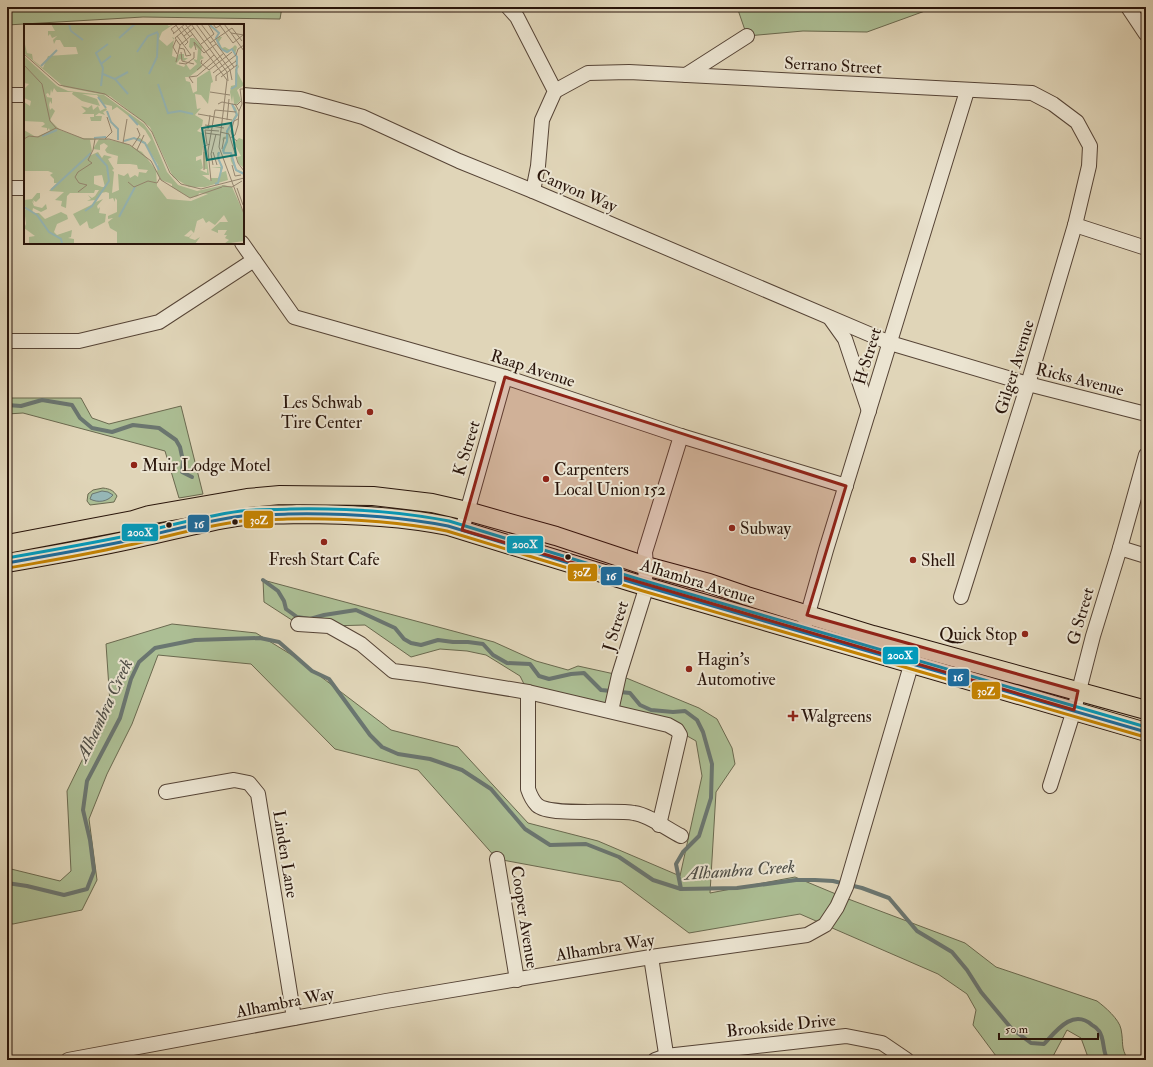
<svg xmlns="http://www.w3.org/2000/svg" width="1153" height="1067" font-family="'IM FELL Double Pica',serif">
<style>
.green{fill:#acbe94;stroke:#6a694f}
.water{fill:#96b7b6;stroke:#6a7671}
.lines{fill:none;stroke-linecap:round;stroke-linejoin:round}
.stream{stroke:#6a7671;stroke-width:4}
.minor-casing{stroke:#564436;stroke-width:16}
.major-casing{stroke:#28140a;stroke-width:20}
.minor{stroke:#ebe4d1;stroke-width:14}
.major{stroke:#e0d5b8;stroke-width:18}
.bus-1-casing{stroke:#ebe4d1;stroke-width:6}
.bus-2-casing{stroke:#ebe4d1;stroke-width:6}
.bus-3-casing{stroke:#ebe4d1;stroke-width:6}
.bus-1{stroke:#1e6b9b;stroke-width:3}
.bus-2{stroke:#c38202;stroke-width:3}
.bus-3{stroke:#049aba;stroke-width:3}
.marked{fill:#8f2418;fill-opacity:0.2;stroke:#8f2418;stroke-width:3;stroke-linejoin:round}
.poi-dot{fill:#8f2418;stroke:#ebe4d1;stroke-width:1.5}
.bus-dot{fill:#28140a;stroke:#ebe4d1;stroke-width:1.5}
.labels{text-anchor:middle;stroke-width:4;stroke-linejoin:round;paint-order:stroke}
.street-label{font-size:17px;fill:#28140a;stroke:#ebe4d1}
.poi-label{font-size:17px;fill:#28140a;stroke:#ebe4d1;text-anchor:start}
.water-label{font-size:18px;font-style:italic;fill:#4e4d46;stroke:#ebe4d1}
.inset-river{fill:none;stroke:#96b7b6;stroke-width:2}
.inset-road{fill:none;stroke:#968872;stroke-width:1}
.view{fill:#0f766e;fill-opacity:0.15;stroke:#0f766e;stroke-width:2}
.inset-edge{fill:none;stroke:#28140a;stroke-width:2}
.line-badge{stroke:#ebe4d1;stroke-width:1.5}
.badge-label{font-size:11px;text-anchor:middle;font-weight:bold;fill:#fff}
</style>
<rect width="100%" height="100%" fill="#e0d5b8"/>
<filter id="stains"><feTurbulence type="fractalNoise" baseFrequency=".005" numOctaves="4"/><feColorMatrix values="0 0 0 0 .2 0 0 0 0 .09 0 0 0 0 .02 0 0 0 .5 -.17"/></filter>
<radialGradient id="worn" r=".72"><stop offset=".6" stop-color="#630" stop-opacity="0"/><stop offset="1" stop-color="#630" stop-opacity=".3"/></radialGradient>
<g class="green">
<polygon points="7,7 282,7 280,19 143,17 7,25"/>
<polygon points="737,7 936,7 867,32 803,31 747,36"/>
<polygon points="7,398 81,398 92,418 109,424 181,406 203,494 179,498 165,451 23,413 7,414"/>
<path d="M103,488c7,1 10,2 14,8l-3,6 -24,3 -3,-4 1,-7 5,-4z"/>
<path d="M263,580l231,62 42,19 32,9 10,-4 41,9 80,33 18,11 15,29 3,16 -19,28 -6,101 85,-16 48,20 122,46 31,24 101,34c8,6 22,18 24,28 3,15 -1,17 7,31h-39l-8,-22 -14,-8 -16,30h-52l-26,-35 3,-15 -9,-16 -29,-20 -138,-60 -111,19 -68,-51 -124,-23 -79,-89 -83,-21 -84,-85 -93,-9 -26,69 -25,50 -18,45 8,61 -15,30 -69,14 -6,-1v-55l53,13 11,-10 -4,-80 43,-88 -4,-59 66,-20 84,9 39,24 96,73 67,17 70,76 70,18 82,35 22,-100 -6,-35 -28,-16 -140,-33 -8,-16 -34,-21 -19,-4 -27,-2 -29,8 -46,-32 -36,1 -31,-2 -34,-22z"/>
</g>
<path class="water" d="M102,491l6,1 5,3c-6,7 -15,8 -23,4l2,-5z"/>
<g class="lines">
<g class="stream">
<polyline points="7,405 21,406 42,400 72,405 80,418 92,428 112,432 133,425 159,428 176,440 180,447 183,461 182,472 192,477"/>
<polyline points="263,580 278,591 284,601 286,609 297,617 310,619 324,615 356,610 395,628 404,639 411,643 421,645 438,640 453,642 468,642 483,644 493,655 507,663 530,664 539,676 549,679 571,674 584,673 601,690 630,693 640,705 651,710 673,712 685,711 697,720 703,732 712,764 711,798 699,836 683,852 676,864 681,889"/>
<path d="M7,883l20,3 37,9 23,-6 7,-18 -4,-31 -7,-30 4,-29 33,-63 11,-39 8,-17 16,-14 40,-8 65,-2 19,4 33,29 17,8 41,56 12,12 16,7 32,5 32,11 29,19 34,40 25,16 36,-1 33,13 34,23 28,9 56,-1 59,-8h19l18,1 29,7 27,10 28,33 35,21 15,18 14,22 30,36 20,15 13,1c12,-13 29,-36 48,-19 2,1 5,3 7,6 6,8 3,21 9,29"/>
</g>
<g class="minor-casing">
<g id="minor">
<polyline points="508,7 517,17 555,91 542,120 538,166 533,191"/>
<polyline points="1128,7 1146,34"/>
<polyline points="686,75 747,36"/>
<polyline points="555,91 588,73 629,72 1032,93 1053,104 1077,122 1090,146 1089,166 1075,225 1028,384 961,597"/>
<polyline points="7,95 25,95"/>
<polyline points="243,95 300,99 363,117 459,161 533,191 890,343 1028,384 1146,414"/>
<polyline points="7,188 25,188"/>
<polyline points="1075,225 1146,248"/>
<polyline points="242,243 294,317 505,377 681,436 846,486"/>
<polyline points="830,318 845,339 869,411"/>
<polyline points="7,341 79,341 159,322 254,260"/>
<polyline points="462,530 505,377"/>
<polyline points="1120,548 1146,556"/>
<polyline points="298,624 329,626 361,644 393,671 425,675 528,692 668,725 677,730 680,735 659,825"/>
<polyline points="805,624 826,550 967,91"/>
<path d="M528,692v97c2,6 4,11 9,16 13,12 76,4 97,8 15,2 33,16 47,23"/>
<polyline points="611,711 619,675 644,595 646,566 645,552 681,436"/>
<polyline points="1050,786 1074,710 1093,636 1120,548 1146,455"/>
<polyline points="166,792 234,780 249,783 258,794 294,1018"/>
<polyline points="497,859 517,980"/>
<polyline points="651,957 667,1060"/>
<polyline points="68,1060 386,1001 651,957 807,935 825,925 837,907 846,887 914,655"/>
<polyline points="655,1060 666,1056 846,1036 882,1043 907,1060"/>
</g>
</g>
<g class="major-casing">
<g id="major">
<polyline points="7,544 133,520 149,515 247,498 280,495 373,496 432,503 467,511 556,536 646,566 709,583 747,596 873,635 1146,710"/>
<path d="M7,563c44,-8 88,-15 131,-25 33,-7 65,-16 98,-21 20,-3 41,-2 61,-3 50,0 102,2 151,12l196,60 502,146"/>
</g>
</g>
<use href="#minor" class="minor"/>
<use href="#major" class="major"/>
<g class="bus-1-casing">
<path id="bus-1" d="M7,563c40,-7 80,-14 119,-22 39,-9 77,-20 116,-25 15,-2 31,-1 46,-2 53,-1 107,2 160,12l196,60 502,146"/>
</g>
<g class="bus-2-casing">
<path id="bus-2" d="M8,568c39,-7 77,-13 116,-22 39,-8 78,-20 118,-25 15,-2 30,-1 45,-2 54,-1 107,2 160,12l196,60 502,146"/>
</g>
<g class="bus-3-casing">
<path id="bus-3" d="M7,558c40,-7 80,-14 119,-22 38,-9 77,-20 115,-25 16,-2 33,-1 49,-2 53,-1 107,2 159,12l196,60 501,146"/>
</g>
<use href="#bus-1" class="bus-1"/>
<use href="#bus-2" class="bus-2"/>
<use href="#bus-3" class="bus-3"/>
</g>
<path class="marked" d="M505,377l341,109 -39,129 271,76 -4,19 -612,-180z"/>
<g class="poi-dot">
<circle cx="370" cy="412" r="4"/>
<circle cx="134" cy="465" r="4"/>
<circle cx="546" cy="479" r="4"/>
<circle cx="732" cy="528" r="4"/>
<circle cx="324" cy="542" r="4"/>
<circle cx="913" cy="560" r="4"/>
<circle cx="1025" cy="634" r="4"/>
<circle cx="689" cy="669" r="4"/>
<path d="M791 710h4v4h4v4h-4v4h-4v-4h-4v-4h4z"/>
</g>
<g class="bus-dot">
<circle cx="235" cy="522" r="3.5"/>
<circle cx="169" cy="525" r="3.5"/>
<circle cx="568" cy="557" r="3.5"/>
</g>
<g class="labels">
<g class="street-label">
<text transform="translate(833 65) rotate(3)" y="6">Serrano Street</text>
<text transform="translate(577 190) rotate(23)" y="6">Canyon Way</text>
<text transform="translate(867 356) rotate(-73)" y="6">H Street</text>
<text transform="translate(1014 367) rotate(-73)" y="6">Gilger Avenue</text>
<text transform="translate(533 368) rotate(18)" y="6">Raap Avenue</text>
<text transform="translate(1080 379) rotate(14)" y="6">Ricks Avenue</text>
<text transform="translate(466 448) rotate(-73)" y="6">K Street</text>
<text transform="translate(698 581) rotate(17)" y="6">Alhambra Avenue</text>
<text transform="translate(1080 616) rotate(-74)" y="6">G Street</text>
<text transform="translate(615 626) rotate(-73)" y="6">J Street</text>
<text transform="translate(286 854) rotate(81)" y="6">Linden Lane</text>
<text transform="translate(525 917) rotate(81)" y="6">Cooper Avenue</text>
<text transform="translate(605 947) rotate(-9)" y="6">Alhambra Way</text>
<text transform="translate(285 1002) rotate(-11)" y="6">Alhambra Way</text>
<text transform="translate(781 1025) rotate(-6)" y="6">Brookside Drive</text>
</g>
<g class="poi-label">
<text x="362" y="408" text-anchor="end">Les Schwab<tspan x="362" dy="20">Tire Center</tspan></text>
<text x="142" y="471">Muir Lodge Motel</text>
<text x="554" y="475">Carpenters<tspan x="554" dy="20">Local Union 152</tspan></text>
<text x="740" y="534">Subway</text>
<text x="324" y="565" text-anchor="middle">Fresh Start Cafe</text>
<text x="921" y="566">Shell</text>
<text x="1017" y="640" text-anchor="end">Quick Stop</text>
<text x="697" y="665">Hagin's<tspan x="697" dy="20">Automotive</tspan></text>
<text x="801" y="722">Walgreens</text>
</g>
<g class="water-label">
<text transform="translate(104 710) rotate(-65)" y="6">Alhambra Creek</text>
<text transform="translate(740 870) rotate(-4)" y="6">Alhambra Creek</text>
</g>
</g>
<g transform="translate(24 24)">
<rect width="220" height="220" fill="#e0d5b8"/>
<path d="M27,0h115l3,2 5,-2 -12,8 -3,7 8,7 7,-6 -2,-3 2,1 -2,18 5,2 2,-4h5v4h4l-4,3 -4,-2 -4,5 8,3 2,-3 4,6 7,-6 -4,-5 4,1 1,-11 -4,-4 -3,4 -2,-2 1,-9h4l8,9 -1,8 3,3 -4,2 2,7 -13,10h-4l1,4 4,1 3,11 4,-2v-13l13,-8 3,12 -2,1 -3,21 -7,-9 -6,-1 2,15 4,-1 -6,7 8,5 -1,6 -5,5 5,2 2,6 -2,16 -6,2v4l5,-2 2,9 -3,2 7,3v-4h-3l-1,-12v-5h3l3,23h-7l9,6v-3h7l2,-3v-7l-9,-1h10l-3,-8 -1,-6 2,-1 -1,5 5,11 -3,5 6,-2 2,9 -23,7h-16l-16,-10 -23,-50 -40,-31 -46,-9 -40,-34v-13l3,13 5,1 1,6 10,8 5,-12 30,-2 -2,-7h-12l-4,-7h-4l-2,4 -1,-4 4,-4 -5,2 -2,-4 -2,2v-5h7zM195,13h3l-3,5 3,6 3,-1 5,3 5,-5 2,2 -2,7 3,3 -1,5 2,5 -3,3 8,15 -7,5 4,10 -4,4h-3l-1,-9 -1,8 -2,-11 1,-6 4,-1v-16l3,-2 -3,-6 2,-4 -5,-8 -4,4 -8,-5 -4,-8zM0,32l33,30 11,5 36,4 40,29 7,10 16,38 11,13 19,6 27,-6 8,2 12,27v27l-20,3 5,-4 -4,-2 2,-3h-3l3,-5h-9v3l-7,-3 9,-8h8l-4,-7 -9,10 -6,-4 -3,2 -3,-5 -6,3 -3,12 -3,-3 -7,6 5,1 4,-4 -4,5 6,2 5,-3 -5,7h-78v-12l-7,-4 -2,-6 5,-4 -5,1v-3l9,-4v-12l-2,-2v4l-2,-4 -4,1v-6l-3,-1 -5,1 -5,9 7,-3 -6,7 1,3 2,-2 -1,6 7,1 -1,8 -13,7 -3,-1 -2,-7 -7,5 -7,-12 20,-10 2,-4 -8,1 4,-2 -3,-4 4,3 3,-2 4,-6h-4l-1,3h-24l-3,3 -1,12 -5,-2 1,-5 -7,-1 9,-8 -15,-1 8,-8h-3v-4l-4,-4 3,-2 -5,-2h-24v-41l12,7 14,-6 -1,-3 -2,3v-3l-6,-1 4,-3 -2,-2 -19,-1v-19l6,4 1,-5 -7,-3v-9l5,-5 -5,-1zM30,64l3,4h16l-1,2 10,7 18,5 -3,-7 -15,-5 15,1 6,9 9,2v4l5,-3 9,7 19,16 6,10 -5,6v-3l-6,-5h-5l10,6 13,21 -1,8 4,7 11,4v3l18,11 8,-2 1,-3 9,1 -17,7 -24,-2 -10,-13 -1,-16 -14,-18 -15,-8 -21,-5 -24,-1 -22,-8 -10,-10 5,-9 -3,-3 -2,2 -1,-5 1,-4 2,3v-6l-5,-1 -1,-3 2,-1 2,3 1,-7 1,4zM75,115l-6,10 7,1v-5l4,-2 4,3 -3,4 2,3 11,3 -1,8h13l7,1 1,4 10,1 -2,3 -7,-1 -1,5 -3,-2 -5,3 -2,-5 -4,3 -6,-2 1,16 -7,3 2,-21 -2,-2 2,-1 -6,-10 4,-2 -8,-2 -2,3 -4,-6 -9,4 3,-5 -2,-11zM78,151l3,12h-3l-8,-3v-8zM208,80l4,4 2,7 -8,11 -2,16 -4,10 7,1 6,17 6,2 1,2 -8,-3 -5,-10 -1,-7 -7,-2 5,-14 -3,-1 -3,4 1,-4 5,-1 1,-11 7,-11zM68,81l1,5 5,-4 2,5 6,-3 1,2 -4,2 2,3 -6,-2 -4,3h7l-1,5h-10l-1,-4h4v-3h-12l4,-3 -5,-5 7,2zM215,114l5,2v28l-6,-5 -1,-6 4,-1 -7,-13zM13,169h3v5l-4,4 -3,-2 1,3 -2,-2 2,5 8,2 4,-4 1,5 -6,3 -8,-4 -1,5h7l6,6 16,-7 6,3 1,4 -11,5 -3,8 3,3 15,-5 -1,7 -3,1 6,1v5h-45v-7l6,-1 -11,-8 2,-4 -2,-16 2,2 -2,-10 8,-1z" fill="#acbe94" fill-rule="evenodd"/>
<path class="inset-river" d="M45,0l2,7 12,9M186,1l9,8 -3,5 5,11 6,3 5,-3 5,8 -1,29 -5,3M95,14l16,-14M113,28l11,-16 10,-4M77,40l10,-8M17,42l16,-16M79,50l12,5 13,15M125,50l8,-17 1,-24M91,55l13,-7M134,60l10,29 12,-2 13,3M77,62l2,-18 -7,-15 12,-9M74,73l8,11M208,80l5,11 -10,16v10l-4,9 1,3h7l5,17 8,4M83,87l4,11 7,7v11M105,91l9,10M18,112l15,-6M70,114l12,-1M100,117l10,-3 11,5 14,27M191,160l3,-1 4,-16 -4,-9 1,-6M27,166l40,-37M0,183l13,8 12,17 12,7 1,4M61,187l7,-5 17,-25 -2,-15 -11,-12M95,193l16,-30"/>
<path class="inset-road" d="M151,0l13,18 -3,3M161,0l42,56 -8,67 25,67M167,0l36,48 1,9M172,0l34,46 2,10M177,0l33,43M189,0l3,4 6,-4M195,0l14,19 10,-8M200,0l7,9 13,2M158,3l8,10M150,9l-3,-4 7,-5M207,9l13,18M149,10l12,-10M153,12l14,19 -5,1 -2,-7 -5,-1M160,12l10,-8M152,16l-3,7 4,7M186,19l22,-15 10,13M177,20l13,-10 -6,-10M156,21l-5,-7 17,-14M172,26l-2,-8 10,11 12,-9M157,28l1,9 12,3M0,30l35,31 46,9 39,28 8,10 18,41 11,11 20,5 43,-11M178,36l-1,3 8,7 23,-18M152,38l4,-17 13,-11M155,39l7,1 8,-6v-6M0,41l18,19 8,37 6,7 28,11h25l21,6 21,16 10,19 29,18 32,-11M173,46l17,-15M189,49l23,-18 2,-6 6,-4M197,53l16,-12M192,57v-5l20,-15M169,59l-4,-6 8,-1 27,-23M186,68l20,3M194,80l4,-2 15,3 4,-4M191,86l21,2M215,87l3,-7 -2,-15h4M174,90l34,6M203,96l2,-21M181,101l19,3M184,105l2,-14M196,108l9,2 9,29 6,8M181,109l15,2M206,114l5,-3 3,-10 1,-14 -4,-7M0,115l5,-3 9,1 18,-9M81,115l7,-7 -5,-15M213,117l-4,-3 -2,-7 3,-10 4,-2M99,119l4,-24M183,120l-2,-14 14,1M108,123l8,-12 -3,-7M198,125l2,-11h2M113,126l7,-15M189,128l4,13M189,141l-2,-11 5,-20M208,141l3,11 6,-1M180,146v-24l6,-2M187,157l-3,-30 7,-41M104,158l6,5 14,-6 9,2 3,-5M198,162l10,1 10,-6M213,164l6,17M54,168l9,-7 -8,-2 -4,-6 3,-5 14,-9 -4,-3 5,-10 2,-11"/>
<path class="view" d="M207,99l5,32 -29,5 -5,-32z"/>
<rect width="220" height="220" class="inset-edge"/>
</g>
<g class="line-badge">
<rect x="243" y="510" width="31" height="19" rx="4" fill="#c38202"/>
<rect x="187" y="514" width="23" height="19" rx="4" fill="#1e6b9b"/>
<rect x="121" y="523" width="38" height="19" rx="4" fill="#049aba"/>
<rect x="506" y="535" width="38" height="19" rx="4" fill="#049aba"/>
<rect x="567" y="563" width="31" height="19" rx="4" fill="#c38202"/>
<rect x="600" y="566" width="23" height="20" rx="4" fill="#1e6b9b"/>
<rect x="882" y="646" width="37" height="19" rx="4" fill="#049aba"/>
<rect x="947" y="668" width="23" height="19" rx="4" fill="#1e6b9b"/>
<rect x="971" y="681" width="30" height="19" rx="4" fill="#c38202"/>
</g>
<g class="badge-label">
<text x="259" y="524">30Z</text>
<text x="199" y="528">16</text>
<text x="140" y="536">200X</text>
<text x="525" y="548">200X</text>
<text x="582" y="576">30Z</text>
<text x="611" y="580">16</text>
<text x="900" y="659">200X</text>
<text x="958" y="681">16</text>
<text x="986" y="695">30Z</text>
</g>
<rect width="1153" height="1067" fill="none" stroke="#e0d5b8" stroke-width="24"/>
<rect x="8" y="8" width="1137" height="1051" fill="none" stroke="#28140a" stroke-width="2"/>
<rect x="12" y="12" width="1129" height="1043" fill="none" stroke="#28140a"/>
<path d="M999 1033v6h99v-6" fill="none" stroke="#28140a" stroke-width="2"/>
<text x="1005" y="1033" font-size="12" fill="#28140a" stroke="#ebe4d1" stroke-width="3" paint-order="stroke">50 m</text>
<rect width="100%" height="100%" filter="url(#stains)"/>
<rect width="100%" height="100%" fill="url(#worn)"/>
</svg>
